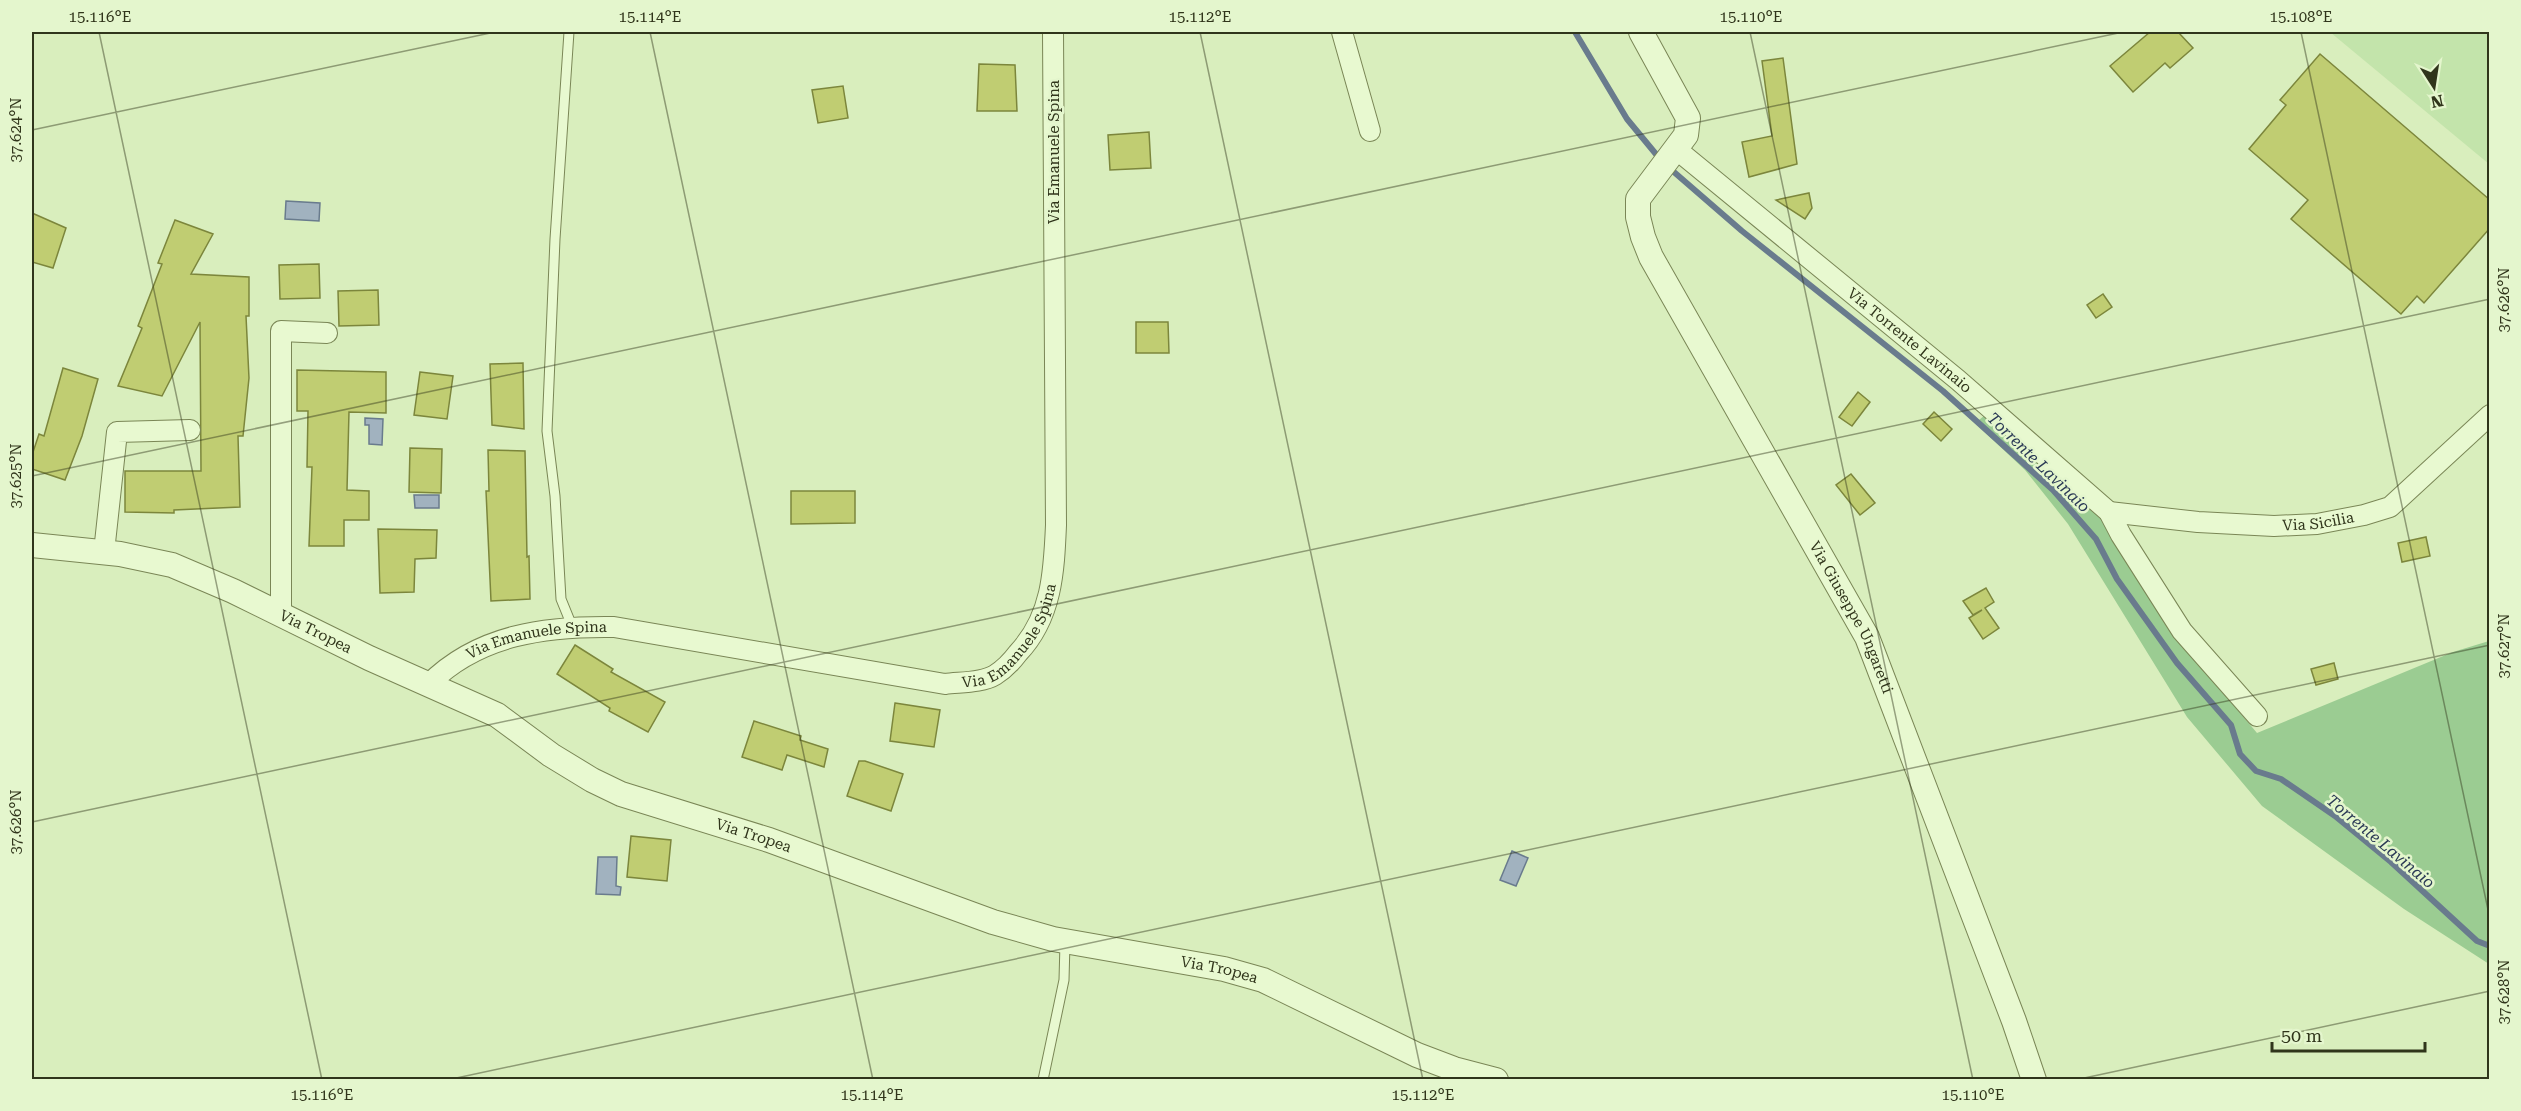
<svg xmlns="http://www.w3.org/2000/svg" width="2521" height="1111" font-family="'Roboto Serif',serif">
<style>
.farmland{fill:#c3e4ab}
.green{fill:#9bcc92}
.water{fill:#a1b2bf;stroke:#697b8d;stroke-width:1.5}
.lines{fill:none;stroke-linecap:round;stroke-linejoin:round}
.stream{stroke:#697b8d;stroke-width:6}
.building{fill:#c0cd72;stroke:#7c863c;stroke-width:1.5}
.service-casing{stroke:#7a8656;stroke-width:11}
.minor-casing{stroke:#7a8656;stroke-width:22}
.tertiary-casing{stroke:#7a8656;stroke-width:26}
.service{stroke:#e8f9d0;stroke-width:9}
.minor{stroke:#e8f9d0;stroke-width:20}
.tertiary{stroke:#e8f9d0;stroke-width:24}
.ticks{fill:none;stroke:#30351b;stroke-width:1.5;stroke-opacity:0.45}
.labels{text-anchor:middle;stroke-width:5;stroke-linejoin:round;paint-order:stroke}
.street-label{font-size:15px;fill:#30351b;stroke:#e4f6cd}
.water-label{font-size:16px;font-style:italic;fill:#2a3955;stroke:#e4f6cd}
.neatline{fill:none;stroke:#30351b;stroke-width:2}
.ticks-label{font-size:15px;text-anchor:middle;fill:#30351b}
</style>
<rect width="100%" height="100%" fill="#d9eebd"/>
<polygon class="farmland" points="2330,32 2489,32 2489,164"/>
<polygon class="green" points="1984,416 2100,513 2181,642 2257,733 2453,652 2489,641 2489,964 2404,909 2262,806 2187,717 2068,524 2025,470 1975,423"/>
<g class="water">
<polygon points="286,201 320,203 319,221 285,219"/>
<polygon points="365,418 383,419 382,445 369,444 369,425 365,425"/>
<polygon points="414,495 439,495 439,508 415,508"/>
<polygon points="1512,851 1528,858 1516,886 1500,880"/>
<polygon points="598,857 617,857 616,886 621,887 620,895 596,894"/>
</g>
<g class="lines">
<g class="stream">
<polyline points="1575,32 1627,119 1660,159"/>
<polyline points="1667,166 1742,231 1943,391 2053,490 2096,539 2117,579 2177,663 2231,725 2240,754 2256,771 2281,779 2335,816 2391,862 2477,941 2490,946"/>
</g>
</g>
<g class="building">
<polygon points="2150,32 2178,32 2193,48 2170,68 2165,63 2133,92 2110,66"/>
<polygon points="2320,54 2490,200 2490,228 2424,303 2417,296 2401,314 2291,219 2308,200 2249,149 2286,105 2280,100"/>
<polygon points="1783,58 1797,164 1749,177 1742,142 1772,136 1762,61"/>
<polygon points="979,64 1015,65 1017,111 977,111"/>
<polygon points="843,86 848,118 818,123 812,90"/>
<polygon points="1149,132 1151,168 1110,170 1108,135"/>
<polygon points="1809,193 1812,208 1805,219 1776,200"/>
<polygon points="32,213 66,228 53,268 32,262"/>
<polygon points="175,220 213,234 191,274 249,277 249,316 246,316 249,378 243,436 238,436 240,507 174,510 174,513 125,512 125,471 201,471 200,322 162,396 118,386 142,328 138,326 162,264 158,263"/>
<polygon points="319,264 320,298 280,299 279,265"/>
<polygon points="378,290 379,325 339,326 338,291"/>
<polygon points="2103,294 2112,307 2096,318 2087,305"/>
<polygon points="1136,322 1168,322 1169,353 1136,353"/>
<polygon points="523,363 524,429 492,425 490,364"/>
<polygon points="63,368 98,379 82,436 65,480 32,469 32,455 39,434 44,436"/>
<polygon points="297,370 386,372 386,413 349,412 347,490 369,491 369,520 344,520 344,546 309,546 312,467 307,467 308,411 297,411"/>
<polygon points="420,372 453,376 447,419 414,415"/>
<polygon points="1858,392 1870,402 1852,426 1839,417"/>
<polygon points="1934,412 1952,429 1941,441 1923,424"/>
<polygon points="410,448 442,449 441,493 409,492"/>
<polygon points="488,450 525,451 527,557 529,556 530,599 491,601 486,491 489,491"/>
<polygon points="1851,474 1875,503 1860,515 1836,485"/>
<polygon points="791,491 855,491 855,523 791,524"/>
<polygon points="378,529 437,530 436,558 415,559 414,592 380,593"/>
<polygon points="2426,537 2430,556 2402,562 2398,543"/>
<polygon points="1986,588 1994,602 1985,608 1999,628 1983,639 1969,618 1982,610 1973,615 1963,601"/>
<polygon points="575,645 613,669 611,672 665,702 648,732 609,711 610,708 557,674"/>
<polygon points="2334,663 2338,679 2316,685 2311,669"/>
<polygon points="895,703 940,710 934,747 890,741"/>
<polygon points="754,721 801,736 800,740 828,749 824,767 787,755 782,770 742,757"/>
<polygon points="859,761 865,761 903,774 891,811 847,796"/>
<polygon points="631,836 671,840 667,881 627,877"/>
</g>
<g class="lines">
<g class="service-casing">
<g id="service">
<polyline points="569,32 555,239 547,431 555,496 561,599 572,626"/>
<polyline points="1043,1080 1064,980 1065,943"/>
</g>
</g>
<g class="minor-casing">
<g id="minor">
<polyline points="1342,32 1370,131"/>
<path id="s1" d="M1676,149l282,231 151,132 12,23 61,96 75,85"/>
<path id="s2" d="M2109,512l89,10 76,4 43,-2 47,-9 26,-8 100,-92"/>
<polyline points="104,552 117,432 190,430"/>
<polyline points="281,615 281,331 327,333"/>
<path id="s3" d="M429,684c50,-50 118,-58 185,-57l331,57c15,-2 37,-1 50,-9 8,-5 17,-14 23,-22 34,-36 36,-81 38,-128l-3,-493"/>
</g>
</g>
<g class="tertiary-casing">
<g id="tertiary">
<path id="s4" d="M1641,32l47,86 -2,17 -48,64v18l5,20 8,20 216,380 147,384 20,59"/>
<path id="s5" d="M32,545l88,9 52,11 61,26 136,67 128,57 54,40 41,25 29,14 148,46 224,82 60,17 171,30 39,11 154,75 37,14 42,11"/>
</g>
</g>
<use href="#service" class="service"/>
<use href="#minor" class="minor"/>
<use href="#tertiary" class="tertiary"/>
</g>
<path class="ticks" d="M99,32l223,1048M650,32l223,1048M1200,32l223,1048M1750,32l223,1048M2301,32l189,887M32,130l463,-98M32,476l2091,-444M32,822l2458,-523M447,1080l2043,-435M2075,1080l415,-89"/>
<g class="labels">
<g class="street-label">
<text transform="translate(1054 152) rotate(-90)" y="5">Via Emanuele Spina</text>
<text dy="5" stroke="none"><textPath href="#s1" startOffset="302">Via Torrente Lavinaio</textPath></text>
<text dy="5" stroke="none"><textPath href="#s2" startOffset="210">Via Sicilia</textPath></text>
<text dy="5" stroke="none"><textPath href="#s4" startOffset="668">Via Giuseppe Ungaretti</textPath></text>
<text dy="5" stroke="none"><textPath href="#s3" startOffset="624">Via Emanuele Spina</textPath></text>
<text dy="5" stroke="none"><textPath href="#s5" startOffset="300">Via Tropea</textPath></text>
<text dy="5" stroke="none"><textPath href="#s3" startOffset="120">Via Emanuele Spina</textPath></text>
<text dy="5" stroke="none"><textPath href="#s5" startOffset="786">Via Tropea</textPath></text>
<text dy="5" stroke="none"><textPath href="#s5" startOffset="1272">Via Tropea</textPath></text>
</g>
<g class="water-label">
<text transform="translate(2039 462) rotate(44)" y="6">Torrente Lavinaio</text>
<text transform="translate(2381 841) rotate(40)" y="6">Torrente Lavinaio</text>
</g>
</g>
<rect width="2521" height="1111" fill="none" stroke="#e4f6cd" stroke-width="66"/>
<g transform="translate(2434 87) rotate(168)" stroke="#e4f6cd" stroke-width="4.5" paint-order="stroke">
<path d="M0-4.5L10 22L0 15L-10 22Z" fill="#30351b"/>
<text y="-9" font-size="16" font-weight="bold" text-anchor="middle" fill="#30351b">N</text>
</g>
<path d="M2272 1042v9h153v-9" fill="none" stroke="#30351b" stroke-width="3"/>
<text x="2281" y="1042" font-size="18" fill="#30351b" stroke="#e4f6cd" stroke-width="4.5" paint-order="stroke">50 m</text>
<rect x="33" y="33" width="2455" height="1045" class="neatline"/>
<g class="ticks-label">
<text x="100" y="22">15.116°E</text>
<text x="650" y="22">15.114°E</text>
<text x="1200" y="22">15.112°E</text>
<text x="1751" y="22">15.110°E</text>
<text x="2301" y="22">15.108°E</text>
<text transform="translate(16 130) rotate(-90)" y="5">37.624°N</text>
<text transform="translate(2504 300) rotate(-90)" y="5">37.626°N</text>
<text transform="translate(16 476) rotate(-90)" y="5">37.625°N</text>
<text transform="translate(2504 646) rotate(-90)" y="5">37.627°N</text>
<text transform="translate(16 822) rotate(-90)" y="5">37.626°N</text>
<text transform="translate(2504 992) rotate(-90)" y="5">37.628°N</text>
<text x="322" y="1100">15.116°E</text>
<text x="872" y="1100">15.114°E</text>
<text x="1423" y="1100">15.112°E</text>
<text x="1973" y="1100">15.110°E</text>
</g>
</svg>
